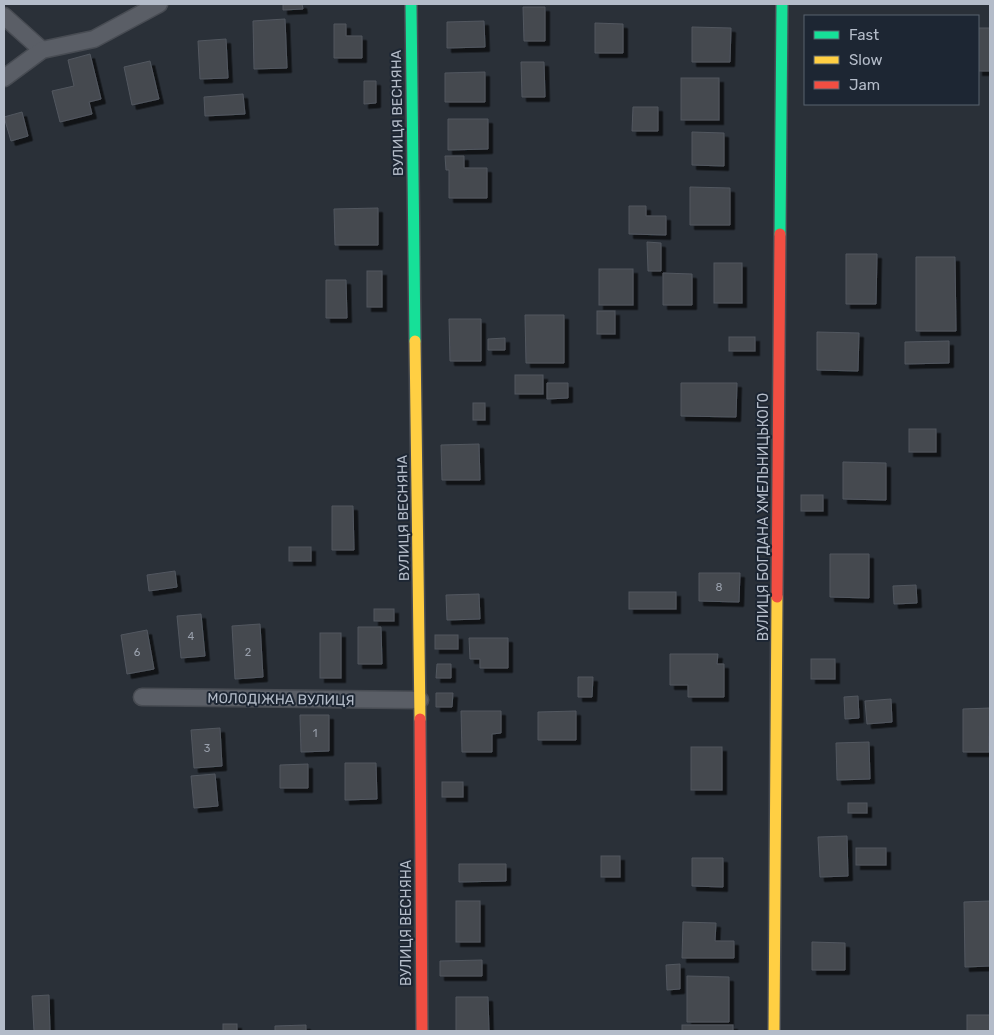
<svg xmlns="http://www.w3.org/2000/svg" width="994" height="1035" font-family="Rubik,sans-serif">
<style>
.building{fill:#444950;stroke:#52575f;filter:url(#shadow)}
.lines{fill:none;stroke-linecap:round;stroke-linejoin:round}
.street-casing{stroke:#484c53;stroke-width:19}
.fast-casing{stroke:#484c53;stroke-width:14}
.slow-casing{stroke:#484c53;stroke-width:14}
.jam-casing{stroke:#484c53;stroke-width:14}
.street{stroke:#5a5e66;stroke-width:16}
.fast{stroke:#16e098;stroke-width:11}
.slow{stroke:#ffcf43;stroke-width:11}
.jam{stroke:#f24e42;stroke-width:11}
.labels{text-anchor:middle;stroke-width:4;stroke-linejoin:round;paint-order:stroke}
.number-label{font-size:11px;fill:#989fab}
.street-label{font-size:14px;fill:#b4bcc9;stroke:#1d2633}
</style>
<defs>
<filter id="shadow"><feDropShadow dx="4.5" dy="4.5" stdDeviation="0" flood-color="#0009"/></filter>
</defs>
<rect width="100%" height="100%" fill="#2a3038"/>
<g class="building">
<polygon points="283,4 302,4 303,9 283,10"/>
<polygon points="523,7 545,7 545,41 524,41"/>
<polygon points="285,19 287,68 254,69 253,21"/>
<polygon points="484,21 485,47 447,48 447,22"/>
<polygon points="595,23 623,24 623,53 595,53"/>
<polygon points="334,24 346,24 346,36 362,36 362,58 334,58"/>
<polygon points="692,27 731,28 730,62 692,62"/>
<rect x="978" y="28" width="12" height="43"/>
<polygon points="226,39 228,78 200,79 198,41"/>
<polygon points="90,54 101,99 89,102 92,114 60,122 52,91 74,86 68,60"/>
<polygon points="150,61 159,99 132,105 124,67"/>
<polygon points="521,62 544,62 545,97 522,97"/>
<polygon points="485,72 485,102 445,102 445,73"/>
<rect x="681" y="78" width="38" height="42"/>
<polygon points="364,81 376,81 376,103 364,104"/>
<polygon points="243,94 245,114 205,116 204,97"/>
<polygon points="633,107 658,107 658,131 632,131"/>
<polygon points="22,112 28,136 11,141 4,117"/>
<polygon points="448,119 488,119 488,149 448,150"/>
<polygon points="692,132 724,133 724,166 692,165"/>
<polygon points="445,156 464,156 464,168 487,168 487,198 449,198 449,170 446,170"/>
<polygon points="690,187 730,188 730,225 690,225"/>
<polygon points="629,206 646,206 646,216 666,216 666,235 629,234"/>
<polygon points="378,208 378,245 335,245 334,209"/>
<polygon points="647,242 661,243 661,271 648,271"/>
<polygon points="846,254 877,254 876,304 846,304"/>
<polygon points="916,257 955,257 956,331 916,331"/>
<rect x="714" y="263" width="28" height="40"/>
<rect x="599" y="269" width="34" height="36"/>
<rect x="367" y="271" width="15" height="36"/>
<polygon points="663,273 692,274 692,305 663,305"/>
<polygon points="326,280 346,280 347,318 326,318"/>
<rect x="597" y="311" width="18" height="23"/>
<polygon points="525,315 564,315 564,363 526,363"/>
<polygon points="449,319 481,319 481,361 450,361"/>
<polygon points="817,332 859,333 858,371 817,370"/>
<rect x="729" y="337" width="26" height="14"/>
<polygon points="505,338 505,350 488,350 488,339"/>
<polygon points="949,341 949,363 905,364 905,342"/>
<rect x="515" y="375" width="28" height="19"/>
<polygon points="547,383 568,383 568,398 547,399"/>
<polygon points="681,383 737,383 736,417 681,416"/>
<rect x="473" y="403" width="12" height="17"/>
<rect x="909" y="429" width="27" height="23"/>
<polygon points="479,444 480,480 442,480 441,445"/>
<polygon points="843,462 886,463 886,500 843,499"/>
<rect x="801" y="495" width="22" height="16"/>
<polygon points="332,506 353,506 354,550 332,550"/>
<rect x="289" y="547" width="22" height="14"/>
<polygon points="830,554 869,554 869,598 830,597"/>
<polygon points="175,571 177,587 149,591 147,575"/>
<polygon points="699,573 740,573 739,602 699,601"/>
<polygon points="916,585 917,603 894,604 893,586"/>
<rect x="629" y="592" width="47" height="17"/>
<polygon points="479,594 480,619 447,620 446,595"/>
<rect x="374" y="609" width="20" height="12"/>
<polygon points="201,614 205,656 181,658 177,616"/>
<polygon points="260,624 263,677 235,679 232,626"/>
<polygon points="358,627 381,627 382,664 358,664"/>
<polygon points="147,630 154,669 127,674 121,635"/>
<rect x="320" y="633" width="21" height="45"/>
<rect x="435" y="635" width="23" height="14"/>
<polygon points="469,638 508,638 508,668 480,668 480,659 470,659"/>
<polygon points="670,654 718,654 717,664 724,664 724,697 688,697 688,685 670,685"/>
<rect x="811" y="659" width="24" height="20"/>
<polygon points="437,664 451,664 451,678 436,678"/>
<polygon points="578,677 593,677 592,697 578,697"/>
<polygon points="436,693 453,693 452,707 436,707"/>
<polygon points="858,696 859,718 845,719 844,697"/>
<polygon points="891,699 892,722 867,724 865,701"/>
<polygon points="990,708 989,752 963,752 963,709"/>
<polygon points="461,711 501,711 501,733 492,734 492,752 462,752"/>
<polygon points="576,711 576,740 538,740 538,712"/>
<polygon points="300,715 329,715 329,751 301,752"/>
<polygon points="220,728 222,766 194,768 191,730"/>
<polygon points="869,742 870,779 837,780 836,743"/>
<rect x="691" y="747" width="31" height="43"/>
<polygon points="345,763 376,763 377,799 345,800"/>
<polygon points="308,764 308,788 280,788 280,765"/>
<polygon points="215,774 218,806 194,808 191,776"/>
<rect x="442" y="782" width="21" height="15"/>
<rect x="848" y="803" width="19" height="10"/>
<polygon points="847,836 848,876 820,877 818,837"/>
<rect x="856" y="848" width="30" height="17"/>
<rect x="601" y="856" width="19" height="21"/>
<polygon points="692,858 723,858 723,887 692,886"/>
<polygon points="459,864 506,864 506,881 459,882"/>
<rect x="456" y="901" width="24" height="41"/>
<polygon points="990,901 990,966 965,967 964,902"/>
<polygon points="683,922 716,923 715,941 734,941 734,958 682,958"/>
<polygon points="812,942 845,943 845,970 812,970"/>
<polygon points="482,960 482,976 440,976 440,961"/>
<polygon points="680,964 680,989 667,990 666,965"/>
<polygon points="687,976 729,977 729,1022 687,1022"/>
<polygon points="49,995 50,1031 34,1031 32,996"/>
<polygon points="456,997 488,997 489,1031 456,1031"/>
<rect x="967" y="1015" width="23" height="16"/>
<rect x="223" y="1024" width="14" height="7"/>
<polygon points="306,1025 306,1031 275,1031 275,1026"/>
<rect x="682" y="1025" width="51" height="6"/>
</g>
<g class="lines">
<g class="street-casing">
<g id="street">
<polyline points="4,16 42,50"/>
<polyline points="4,78 42,50 94,39 159,4"/>
<polyline points="142,697 420,700"/>
</g>
</g>
<g class="fast-casing">
<g id="fast">
<polyline points="411,4 415,341"/>
<polyline points="780,234 782,4"/>
</g>
</g>
<g class="slow-casing">
<g id="slow">
<polyline points="415,341 420,719"/>
<polyline points="774,1031 777,597"/>
</g>
</g>
<g class="jam-casing">
<g id="jam">
<polyline points="777,597 780,234"/>
<polyline points="420,719 422,1031"/>
</g>
</g>
<use href="#street" class="street"/>
<use href="#fast" class="fast"/>
<use href="#slow" class="slow"/>
<use href="#jam" class="jam"/>
</g>
<g class="labels">
<g class="number-label">
<text x="719" y="591">8</text>
<text x="191" y="640">4</text>
<text x="137" y="656">6</text>
<text x="248" y="656">2</text>
<text x="315" y="737">1</text>
<text x="207" y="752">3</text>
</g>
<g class="street-label">
<text transform="translate(397 113) rotate(-91)" y="5">ВУЛИЦЯ ВЕСНЯНА</text>
<text transform="translate(763 517) rotate(-90)" y="5">ВУЛИЦЯ БОГДАНА ХМЕЛЬНИЦЬКОГО</text>
<text transform="translate(403 518) rotate(-91)" y="5">ВУЛИЦЯ ВЕСНЯНА</text>
<text transform="translate(281 699) rotate(1)" y="5">МОЛОДІЖНА ВУЛИЦЯ</text>
<text transform="translate(406 923) rotate(-90)" y="5">ВУЛИЦЯ ВЕСНЯНА</text>
</g>
</g>
<rect width="994" height="1035" fill="none" stroke="#b4bcc9" stroke-width="10"/>
<rect x="804" y="15" width="175" height="90" fill="#1d2633" stroke="#59626f"/>
<rect x="814" y="31" width="25" height="8" fill="#16e098" stroke="#59626f"/>
<text x="849" y="40" font-size="15" fill="#b4bcc9">Fast</text>
<rect x="814" y="56" width="25" height="8" fill="#ffcf43" stroke="#59626f"/>
<text x="849" y="65" font-size="15" fill="#b4bcc9">Slow</text>
<rect x="814" y="81" width="25" height="8" fill="#f24e42" stroke="#59626f"/>
<text x="849" y="90" font-size="15" fill="#b4bcc9">Jam</text>
</svg>
